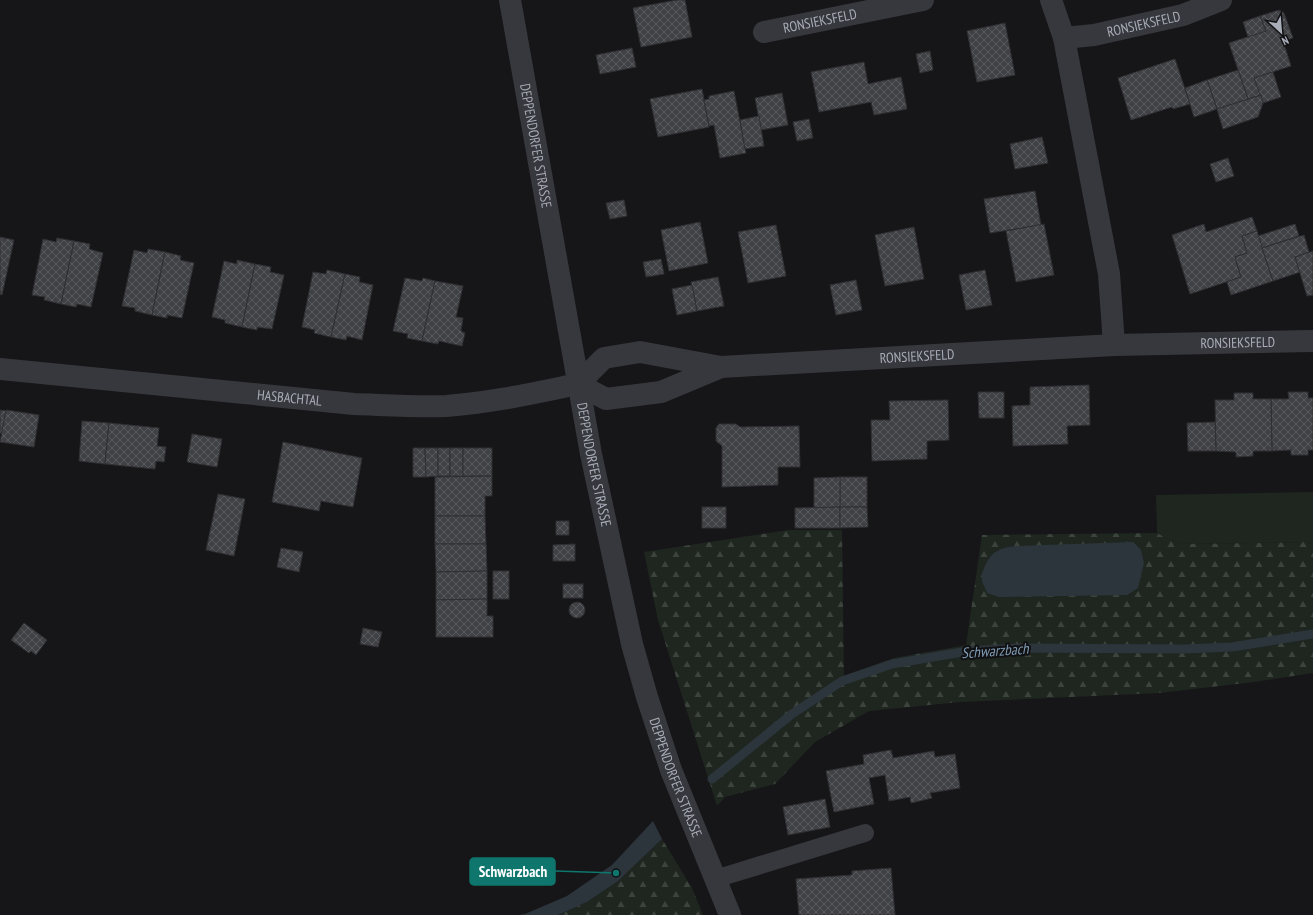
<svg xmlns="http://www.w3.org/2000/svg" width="1313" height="915" font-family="'PT Sans Narrow',sans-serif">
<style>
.grass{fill:#1e261f}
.forest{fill:url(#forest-firs);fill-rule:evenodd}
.water{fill:#2c353c}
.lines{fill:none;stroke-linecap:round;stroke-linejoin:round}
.stream{stroke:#2c353c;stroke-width:9}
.building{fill:url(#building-cross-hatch);stroke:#303034}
.service{stroke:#37383d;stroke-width:18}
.minor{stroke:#37383d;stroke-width:22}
.tertiary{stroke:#37383d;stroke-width:22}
.labels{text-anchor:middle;stroke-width:4;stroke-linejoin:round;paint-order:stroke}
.street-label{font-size:14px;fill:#a8adb8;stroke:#111113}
.water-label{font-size:15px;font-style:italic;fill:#7f9bb3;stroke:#111113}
.leader{fill:none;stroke:#0f766e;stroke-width:1.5}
.callout-dot{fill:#0f766e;stroke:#111113;stroke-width:1.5}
.callout{fill:#0f766e;stroke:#0f766e;stroke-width:1.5}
.callout-label{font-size:15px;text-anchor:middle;font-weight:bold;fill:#fff}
</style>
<defs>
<pattern id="forest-firs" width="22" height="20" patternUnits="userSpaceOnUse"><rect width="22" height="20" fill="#1e261f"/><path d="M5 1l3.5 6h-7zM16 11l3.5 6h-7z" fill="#3c433d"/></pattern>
<pattern id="building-cross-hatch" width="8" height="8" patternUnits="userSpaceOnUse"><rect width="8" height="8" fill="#404145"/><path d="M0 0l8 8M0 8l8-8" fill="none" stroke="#595a5e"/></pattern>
</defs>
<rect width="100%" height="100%" fill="#161618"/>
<polygon class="grass" points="1313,492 1313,542 1182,544 1168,539 1157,533 1156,495"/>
<g class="forest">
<path d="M789,530h53l2,146 50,-18 72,-13 16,-110 175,-2 11,6 14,5 131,-2v131l-59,9 -95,11 -199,9 -91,9 -54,31 -40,42 -50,13 -8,9 -59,-186 -14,-68zM1015,546l-32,24 13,-19z"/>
<polygon points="662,839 692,888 703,915 558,915 587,902 618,881"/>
</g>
<g class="water">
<path d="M1133,542l8,8 3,13 -6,25 -11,7 -128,2 -12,-4c-1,-4 -4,-8 -5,-12 -2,-9 7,-26 15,-30 5,-3 12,-4 18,-5z"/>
<polygon points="653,821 662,839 618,881 587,902 558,915 519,915 525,914 567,896 612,865"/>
</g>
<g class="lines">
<polyline class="stream" points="712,779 792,714 842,681 892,664 968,651 1019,648 1184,649 1232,647 1313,634"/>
</g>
<g class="building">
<polygon points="677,0 685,0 692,37 641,47 633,8"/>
<polygon points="1279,10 1284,13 1293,38 1283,41 1291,66 1254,78 1261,95 1248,99 1229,43 1266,31 1260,16"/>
<polygon points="1260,16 1266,31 1248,37 1243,22"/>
<polygon points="1005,23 1015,75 977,82 967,31"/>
<polygon points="632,48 636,67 600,74 596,55"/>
<polygon points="930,51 933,70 920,73 916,54"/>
<polygon points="1175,59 1190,104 1173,109 1172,107 1131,120 1118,78"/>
<polygon points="864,62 868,84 901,77 907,109 874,115 871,102 819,112 811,72"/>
<polygon points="1238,70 1248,99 1217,109 1207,80"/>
<polygon points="1273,72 1281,97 1263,103 1254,78"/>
<polygon points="1207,80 1217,109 1194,117 1185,88"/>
<polygon points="702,89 709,127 658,137 650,99"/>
<polygon points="734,91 746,153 720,158 714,125 709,126 704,100 709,99 709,96"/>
<polygon points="782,93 788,125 761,130 755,98"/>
<polygon points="1261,95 1263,103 1258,117 1223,129 1217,109"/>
<polygon points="759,116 764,146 745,149 740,120"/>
<polygon points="809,119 813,138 797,141 793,122"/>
<polygon points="1042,137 1048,163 1015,169 1010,144"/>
<polygon points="1228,158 1234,176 1216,182 1210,164"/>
<polygon points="1035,191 1041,225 990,233 984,199"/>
<polygon points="624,200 627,216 610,219 606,203"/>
<polygon points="1252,217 1257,231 1242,236 1247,253 1235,257 1241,277 1190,294 1172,235 1204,224 1206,232"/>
<polygon points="700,222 708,263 669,271 661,230"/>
<polygon points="1044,224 1054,275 1016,282 1006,231"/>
<polygon points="1295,224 1299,236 1262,248 1258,236"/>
<polygon points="776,225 786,276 748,283 738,232"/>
<polygon points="914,227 924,279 885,286 875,235"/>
<polygon points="1257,231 1273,281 1231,295 1227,282 1241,277 1235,257 1247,253 1242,236"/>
<polygon points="1304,235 1309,252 1295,257 1300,272 1273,281 1262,248"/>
<polygon points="0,237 14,240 2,295 0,294"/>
<polygon points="57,238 74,241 61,304 44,300 45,297 32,295 43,239 56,242"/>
<polygon points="74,241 90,244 89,249 103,253 91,307 77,304 76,307 61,304"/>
<polygon points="148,249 165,252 152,315 135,311 135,308 122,306 134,250 147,253"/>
<polygon points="1313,251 1313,295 1307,296 1295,257"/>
<polygon points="165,252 181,256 180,260 194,263 182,318 167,315 167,318 152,315"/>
<polygon points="661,259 664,274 646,277 643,262"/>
<polygon points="237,260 255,264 242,327 225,323 225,320 212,317 224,261 237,264"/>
<polygon points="255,264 271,267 270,272 284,275 272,329 257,327 257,330 242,327"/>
<polygon points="327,270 345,274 331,337 314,333 315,330 302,327 313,272 326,274"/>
<polygon points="985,270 992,305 966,310 959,275"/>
<polygon points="345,274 360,277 359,282 373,285 362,340 347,336 346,340 331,337"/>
<polygon points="718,277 724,306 697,311 691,282"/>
<polygon points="405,278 422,281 423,278 435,281 422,341 407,338 408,334 393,331"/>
<polygon points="856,280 862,310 836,315 830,285"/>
<polygon points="435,281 463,286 456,317 463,318 461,331 465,333 462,346 439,341 438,344 422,341"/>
<polygon points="692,285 697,311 677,315 672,289"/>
<polygon points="1089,385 1090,425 1067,426 1068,444 1013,446 1012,406 1030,405 1030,387"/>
<polygon points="978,392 1004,392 1004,418 979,418"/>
<polygon points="1288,392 1308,392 1308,398 1313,398 1313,450 1308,450 1308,455 1291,455 1291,450 1272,451 1271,399 1289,399"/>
<polygon points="1234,393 1253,393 1253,399 1271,399 1272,451 1253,451 1253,456 1236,457 1236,452 1216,451 1215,400 1234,400"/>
<polygon points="948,400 949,440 927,441 927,459 872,461 871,420 890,420 889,401"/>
<polygon points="0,410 6,411 2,434 0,433"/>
<polygon points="6,410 39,415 34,447 0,442"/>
<polygon points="82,421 109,423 105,464 79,461"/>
<polygon points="1215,422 1216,451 1188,451 1187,423"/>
<polygon points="109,423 159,428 157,446 166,447 164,462 156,461 155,469 105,464"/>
<polygon points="719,424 736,424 740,427 799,426 800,467 778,467 778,485 722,487 722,446 716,441 716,428"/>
<polygon points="192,434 222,439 217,467 187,462"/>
<polygon points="283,442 362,458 353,507 321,501 319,511 272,502"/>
<polygon points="413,448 425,448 426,477 413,477"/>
<polygon points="425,448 438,448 438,476 426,477"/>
<rect x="438" y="448" width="12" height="28"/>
<rect x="450" y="448" width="13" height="28"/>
<rect x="463" y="448" width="29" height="28"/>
<polygon points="492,476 492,496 485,496 485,516 435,516 435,477"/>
<rect x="840" y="477" width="27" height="30"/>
<polygon points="840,477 840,507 814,508 814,478"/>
<polygon points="218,494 245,499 234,556 206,550"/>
<rect x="702" y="507" width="24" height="21"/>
<polygon points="840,507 840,528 795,528 795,508"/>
<polygon points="840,507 867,507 868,527 840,528"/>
<polygon points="435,516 485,516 486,544 435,544"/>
<rect x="556" y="521" width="13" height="14"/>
<polygon points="435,544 486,544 487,571 436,572"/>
<polygon points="575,544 575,561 553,561 553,545"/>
<polygon points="281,548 303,552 299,572 277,567"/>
<polygon points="487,571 487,599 436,600 436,572"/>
<rect x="493" y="571" width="16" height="28"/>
<rect x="563" y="584" width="20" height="14"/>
<polygon points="487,599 487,616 493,616 493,637 436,637 436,600"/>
<circle cx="577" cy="610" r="8"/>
<polygon points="24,623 47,640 36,655 31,651 29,653 11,640"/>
<polygon points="363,628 382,632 378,647 360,644"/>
<polygon points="891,750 893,758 934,751 935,757 955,754 960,788 930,793 932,798 911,803 910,797 889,801 885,775 869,778 874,804 834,812 826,771 864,764 863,755"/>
<polygon points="825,799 830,827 788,835 783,807"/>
<polygon points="891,868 895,915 799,915 796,879 852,875 852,871"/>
</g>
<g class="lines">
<polyline class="service" points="715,879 865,833"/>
<g class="minor">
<polyline points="1051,0 1064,38 1109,274 1114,345"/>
<path id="s1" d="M764,32l159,-32"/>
<path id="s2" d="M1064,38l30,-3 89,-20 38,-15"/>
<path id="s3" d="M0,369l354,35c31,1 61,3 92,2 44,-3 88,-13 132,-22"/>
<path id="s4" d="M578,384l26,-26 36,-6 81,15 393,-22 199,-4"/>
<polyline points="578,384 606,399 661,392 721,367"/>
</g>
<path class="tertiary" id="s5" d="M510,0l81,454 41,190 15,53 24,73 59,145"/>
</g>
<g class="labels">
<g class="street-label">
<text dy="5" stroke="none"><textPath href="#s1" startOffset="57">RONSIEKSFELD</textPath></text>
<text dy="5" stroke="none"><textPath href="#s2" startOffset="81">RONSIEKSFELD</textPath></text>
<text dy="5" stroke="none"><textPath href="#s5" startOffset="148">DEPPENDORFER STRASSE</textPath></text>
<text dy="5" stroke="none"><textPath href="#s4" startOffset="673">RONSIEKSFELD</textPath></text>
<text dy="5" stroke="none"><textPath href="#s4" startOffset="352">RONSIEKSFELD</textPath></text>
<text dy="5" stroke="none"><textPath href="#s3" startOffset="291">HASBACHTAL</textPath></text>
<text dy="5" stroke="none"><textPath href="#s5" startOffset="472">DEPPENDORFER STRASSE</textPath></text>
<text dy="5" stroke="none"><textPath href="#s5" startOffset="796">DEPPENDORFER STRASSE</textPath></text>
</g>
<g class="water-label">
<text transform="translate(995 651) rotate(-4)" y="5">Schwarzbach</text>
</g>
</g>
<path class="leader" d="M616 873L555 871"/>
<circle class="callout-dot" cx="616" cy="873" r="4"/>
<rect class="callout" x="470" y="858" width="85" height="27" rx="4"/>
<g class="callout-label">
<text x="513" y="877">Schwarzbach</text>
</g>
<g transform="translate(1281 32) rotate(154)" stroke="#111113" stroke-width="3" paint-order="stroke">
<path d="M0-3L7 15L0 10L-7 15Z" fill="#a8adb8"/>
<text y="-6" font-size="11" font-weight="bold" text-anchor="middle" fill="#a8adb8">N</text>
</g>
</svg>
